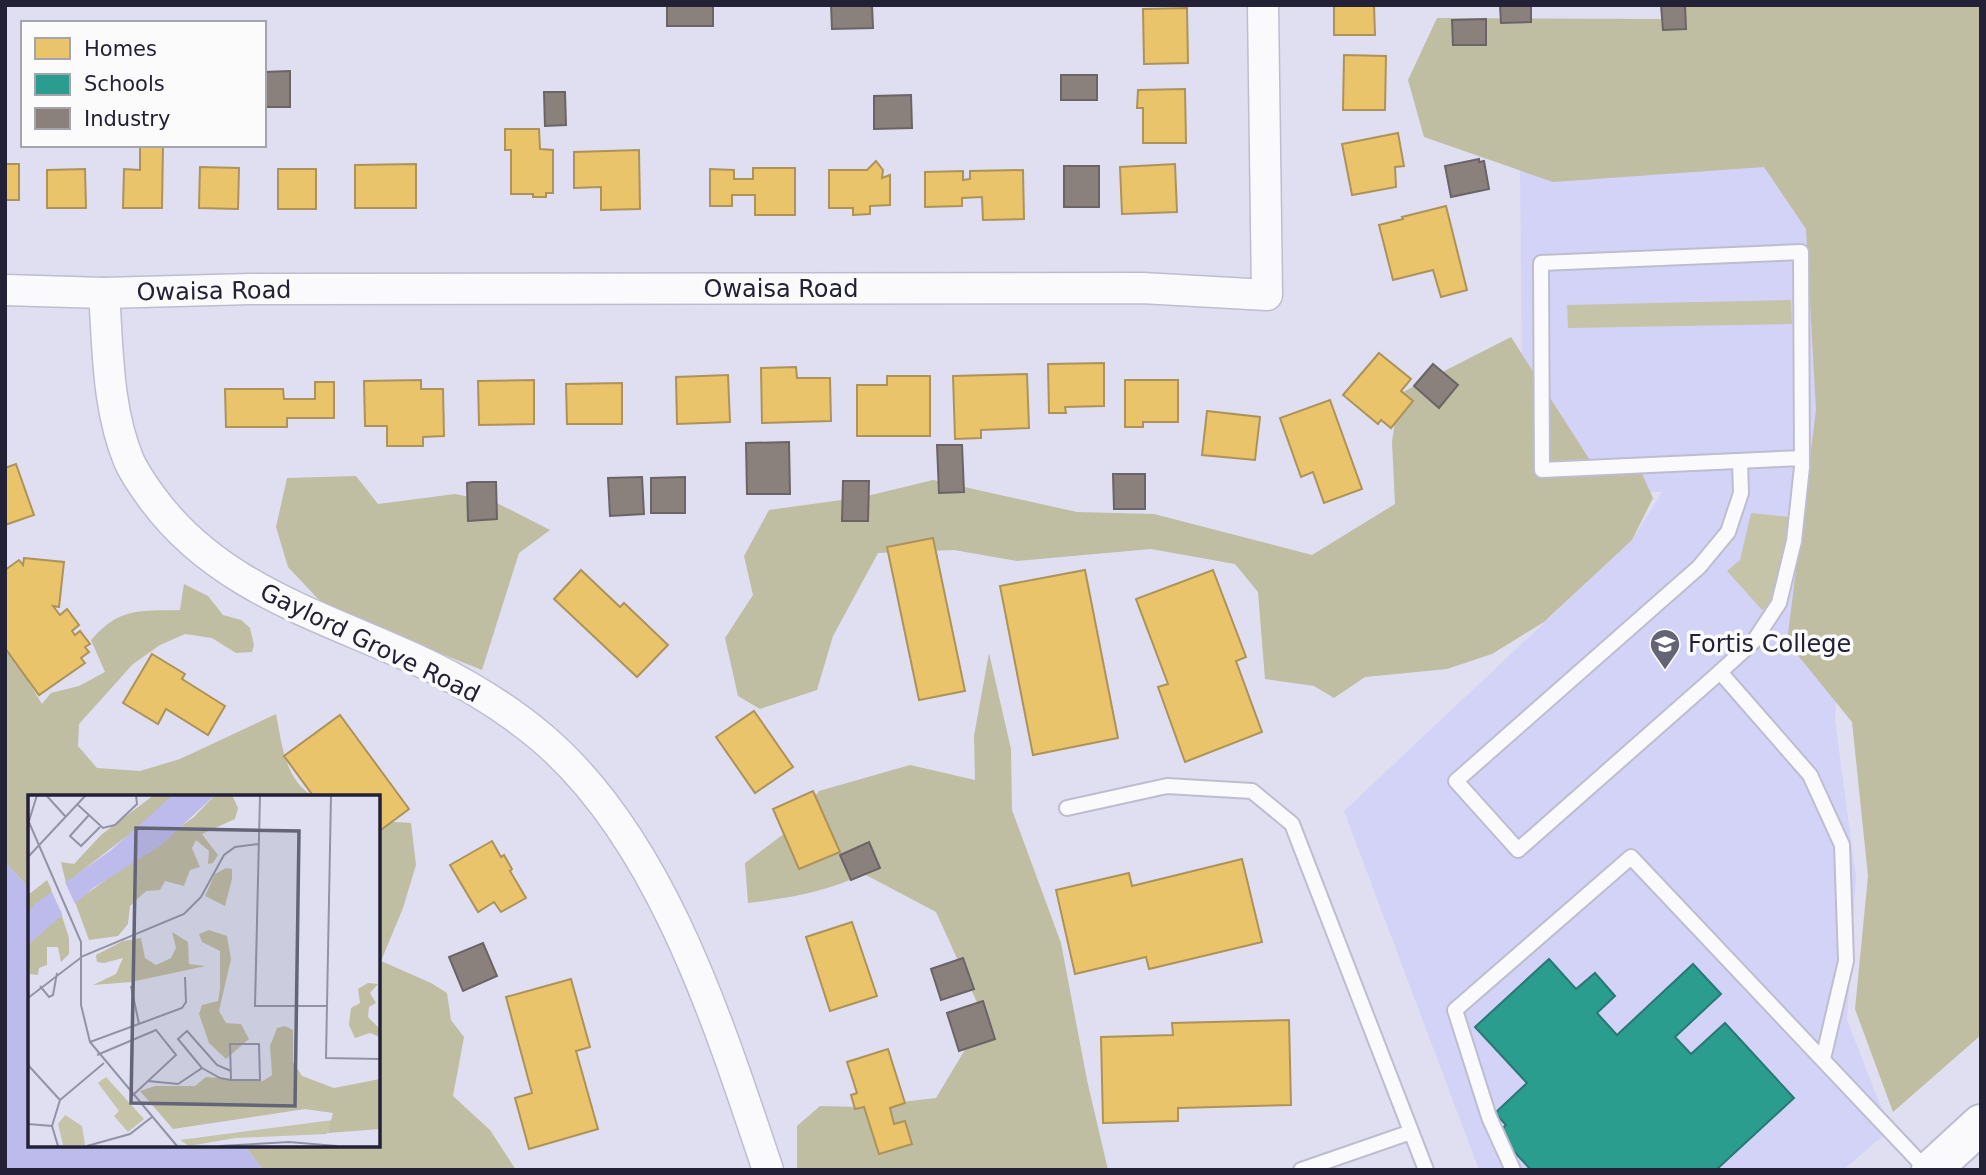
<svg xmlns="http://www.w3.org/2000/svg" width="1986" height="1175" font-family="'DejaVu Sans',sans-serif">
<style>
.built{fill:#d3d3f7}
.green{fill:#c5c3a8}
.forest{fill:#bfbda2}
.water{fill:#bdbbeb}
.homes{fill:#e9c46a;stroke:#ad935a;stroke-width:2}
.schools{fill:#2a9d8f;stroke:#287874;stroke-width:2}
.industry{fill:#8a817c;stroke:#6b6467;stroke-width:2}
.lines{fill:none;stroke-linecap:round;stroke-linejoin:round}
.lane-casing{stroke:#bebdd0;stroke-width:18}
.street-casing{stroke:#bebdd0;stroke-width:33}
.secondary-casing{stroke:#bebdd0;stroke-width:42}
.lane{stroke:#fafafd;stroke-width:14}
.street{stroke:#fafafd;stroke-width:30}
.secondary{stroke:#fafafd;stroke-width:38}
.labels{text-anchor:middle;stroke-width:7;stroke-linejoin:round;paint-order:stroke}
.street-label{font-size:24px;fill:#222136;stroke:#fbfbfb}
.poi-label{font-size:24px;fill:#222136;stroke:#fbfbfb;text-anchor:start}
.inset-road{fill:none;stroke:#9393a6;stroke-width:2}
.view{fill:#646477;fill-opacity:0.15;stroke:#646477;stroke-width:3.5}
.inset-edge{fill:none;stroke:#222136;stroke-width:3.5}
</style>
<rect width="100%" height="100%" fill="#dfdff1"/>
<polygon class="built" points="1849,152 1856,343 1835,720 1856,877 1847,1020 1890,1130 1843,1170 1479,1170 1344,811 1632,540 1662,492 1523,491 1520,165"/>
<g class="green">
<polygon points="1791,300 1792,324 1568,328 1567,305"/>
<path d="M1751,513l39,4c-3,29 -5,65 -22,91l-6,2 -35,-39 13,-11z"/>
</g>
<g class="forest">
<polygon points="1688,5 1981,5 1981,1035 1893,1112 1855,1009 1868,876 1852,722 1787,642 1816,410 1806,229 1764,167 1553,182 1424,137 1408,80 1437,18 1667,19"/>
<polygon points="1511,337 1595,468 1642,474 1653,498 1632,540 1544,622 1492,654 1447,669 1365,677 1334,698 1314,686 1265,679 1258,592 1235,564 1151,549 1017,561 954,550 878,553 833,636 817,690 760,709 738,696 725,638 753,595 744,556 769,510 863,497 933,480 1077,512 1154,514 1312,555 1395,504 1392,442 1399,394"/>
<polygon points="356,476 378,504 455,494 495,502 550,530 519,553 482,670 367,624 321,602 288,567 276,527 287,478"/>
<path d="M184,584l24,12 15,19 18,5 9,8 4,17 -2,7 -16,1 -24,-15 -27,-4 -25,11 -27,19 -54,60 -1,22 19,22 43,3 40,-12 96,-45c6,30 9,68 39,83h-285v92l-25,-27v-219l37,61 9,-11 28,-7 26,-14 -14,-32c29,-33 48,-29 89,-30z"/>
<path d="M989,653l22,96 1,61 49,133 26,137 21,90h-311v-44l23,-20 39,1 77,-9 48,-80 -48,-106 -72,-38c-38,18 -75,24 -116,29l-3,-40 48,-36 26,-36 91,-26 65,15 -1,-44z"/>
<polygon points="378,821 411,823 416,865 403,908 381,961 431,983 447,993 451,1020 464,1037 453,1096 490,1130 516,1170 263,1170 244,1145 378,1145"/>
</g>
<polygon class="water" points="5,862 30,889 30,1145 244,1145 263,1170 5,1170"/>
<g class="homes">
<polygon points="1334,5 1374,5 1375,35 1334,35"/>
<polygon points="1187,8 1188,63 1144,64 1143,9"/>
<polygon points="1344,55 1386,56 1385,110 1343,110"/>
<polygon points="1185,89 1186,143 1143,143 1143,108 1137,108 1138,90"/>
<polygon points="505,129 539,129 540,149 553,150 553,193 546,193 546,197 533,197 533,194 511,194 511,150 505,150"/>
<polygon points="1398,133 1404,166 1395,167 1396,187 1352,195 1342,144"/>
<polygon points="140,145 163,145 162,208 123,208 124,169 140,170"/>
<polygon points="639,150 640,209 601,210 601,187 574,188 574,152"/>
<polygon points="876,161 883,170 882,178 890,175 890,205 870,206 870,214 853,215 853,208 829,208 829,170 867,170"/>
<rect x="5" y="164" width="14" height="36"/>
<polygon points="416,164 416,208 355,208 355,165"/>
<polygon points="1175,164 1177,212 1122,214 1120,167"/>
<polygon points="200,167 239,168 238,209 199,208"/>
<polygon points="753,168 795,168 795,215 755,215 755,195 732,195 732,206 710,206 710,169 734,170 734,179 753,179"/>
<polygon points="85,169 86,208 47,208 47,170"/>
<rect x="278" y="169" width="38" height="40"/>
<polygon points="1023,170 1024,219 983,220 982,197 962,198 962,206 925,207 925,172 963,171 963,180 970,179 970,171"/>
<polygon points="1446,206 1467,290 1441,297 1433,270 1393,280 1379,225 1403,219 1402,217"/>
<polygon points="1379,353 1411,379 1401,391 1413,401 1391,428 1381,420 1378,424 1343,395"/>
<polygon points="1104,363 1104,406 1065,407 1066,413 1049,413 1048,364"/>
<polygon points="796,367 797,378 830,378 831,421 762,423 761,368"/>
<polygon points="1027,374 1029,428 981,430 981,438 955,439 953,376"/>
<polygon points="728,375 730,422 677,424 676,377"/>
<polygon points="887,376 930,376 930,436 857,436 857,385 887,385"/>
<polygon points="421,380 421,389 443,389 444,436 423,437 423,446 387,446 387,426 365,426 364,381"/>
<polygon points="534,380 534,424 479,425 478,381"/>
<polygon points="1125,380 1178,380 1178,422 1143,422 1143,427 1125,427"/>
<polygon points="315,382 334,382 334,418 287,418 287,427 226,427 225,389 283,389 284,399 315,399"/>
<polygon points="622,383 622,424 567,424 566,384"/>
<polygon points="1330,400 1362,489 1324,503 1313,472 1301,477 1280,418"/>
<polygon points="1207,411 1260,417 1255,460 1202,455"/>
<polygon points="16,464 34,515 5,525 5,468"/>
<polygon points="933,538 965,691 919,700 887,547"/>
<polygon points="24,558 64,562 59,607 53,606 60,615 67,609 79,625 72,631 75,635 80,631 90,644 85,647 89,652 81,658 85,663 39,695 5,648 5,570 19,560 23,565"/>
<polygon points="581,570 620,607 624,603 668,645 637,677 554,599"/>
<polygon points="1085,570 1118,738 1033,755 1000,586"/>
<polygon points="1213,570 1246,657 1236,661 1262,732 1185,762 1158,687 1168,684 1136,599"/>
<polygon points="152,654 185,674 182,679 225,706 208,735 166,709 158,724 123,703"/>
<polygon points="754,711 793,767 755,793 716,737"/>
<polygon points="340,715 409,809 378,832 378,797 314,797 284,756"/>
<polygon points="813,791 840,852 799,869 773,809"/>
<polygon points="492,841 501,857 504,855 512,869 510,871 526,898 501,912 494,902 478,912 450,865"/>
<polygon points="1242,859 1262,942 1149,969 1146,957 1075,974 1056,890 1129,873 1132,886"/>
<polygon points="852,922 877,996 830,1011 806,937"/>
<polygon points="571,979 590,1047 576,1051 598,1129 529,1149 515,1098 532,1093 506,997"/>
<polygon points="1289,1020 1291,1105 1178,1108 1178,1121 1103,1123 1101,1037 1173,1035 1172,1023"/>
<polygon points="888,1049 905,1103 890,1108 894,1124 905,1121 912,1144 879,1154 864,1107 855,1109 851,1095 857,1093 847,1062"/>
</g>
<polygon class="schools" points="1549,959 1576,989 1595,973 1615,996 1597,1013 1617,1035 1693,964 1721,994 1675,1037 1691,1054 1725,1023 1794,1098 1716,1170 1531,1170 1497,1133 1506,1125 1495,1113 1527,1083 1475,1027"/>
<g class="industry">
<rect x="667" y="5" width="46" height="21"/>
<polygon points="831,5 872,5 873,28 832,29"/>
<polygon points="1500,5 1531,5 1531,22 1501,23"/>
<polygon points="1661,5 1685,5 1686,29 1663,30"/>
<polygon points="1486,19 1486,45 1453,45 1452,20"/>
<polygon points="290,71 290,107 264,107 264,72"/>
<rect x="1061" y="75" width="36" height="25"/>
<polygon points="544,92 565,92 566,125 545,126"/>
<polygon points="911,95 912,128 874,129 874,96"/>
<polygon points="1479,159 1479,162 1484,161 1489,189 1451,197 1445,166"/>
<rect x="1064" y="166" width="35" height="41"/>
<polygon points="1433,364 1458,385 1439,408 1414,386"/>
<polygon points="789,442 790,494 747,494 746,443"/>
<polygon points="937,445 962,445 964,492 939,493"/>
<polygon points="1113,474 1145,474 1145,509 1114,509"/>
<polygon points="642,477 644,514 610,516 608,478"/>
<polygon points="685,477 685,513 651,513 651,478"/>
<polygon points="843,481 869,481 868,521 842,521"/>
<polygon points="472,482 496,482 497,519 468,521 467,483"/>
<polygon points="869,842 880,868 851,880 840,855"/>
<polygon points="483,943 497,976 463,991 449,957"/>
<polygon points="963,958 974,989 941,1000 931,969"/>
<polygon points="983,1001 995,1039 959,1051 947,1013"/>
</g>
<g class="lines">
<g class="lane-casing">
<g id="lane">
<polyline points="1740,461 1741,493 1728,532 1699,567 1456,781 1518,850 1720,672 1810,775 1842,845 1846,961 1823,1059"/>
<polyline points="1720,672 1754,641 1779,603 1794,541 1802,467 1801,252 1541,263 1542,470 1802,458"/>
<polyline points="1067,808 1167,786 1252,791 1292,824 1426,1170"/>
<polyline points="1301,1170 1411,1132"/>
<polyline points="1513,1170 1489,1117 1455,1010 1631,857 1927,1170"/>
</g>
</g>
<g class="street-casing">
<g id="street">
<polyline points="5,290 104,293 250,289 1142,288 1267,295 1263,5"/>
<path d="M104,293c4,56 3,115 25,168 6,13 13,23 21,34 69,97 181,123 282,172 38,19 77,43 109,70 121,102 178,288 227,433"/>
</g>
</g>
<g class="secondary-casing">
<polyline id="secondary" points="1931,1170 1981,1124"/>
</g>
<use href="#lane" class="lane"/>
<use href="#street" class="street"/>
<use href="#secondary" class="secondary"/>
</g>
<defs>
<g id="university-pin" transform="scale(1.575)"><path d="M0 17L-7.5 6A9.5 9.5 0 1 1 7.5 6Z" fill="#646477" stroke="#fbfbfb"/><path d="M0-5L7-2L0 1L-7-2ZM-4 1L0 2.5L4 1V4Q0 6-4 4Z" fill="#fff"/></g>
</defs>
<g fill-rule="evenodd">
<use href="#university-pin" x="1665" y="644"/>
</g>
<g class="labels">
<g class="street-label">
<text x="781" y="297">Owaisa Road</text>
<text transform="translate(214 291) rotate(-1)" y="8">Owaisa Road</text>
<text transform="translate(370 643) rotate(26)" y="8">Gaylord Grove Road</text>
</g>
<g class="poi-label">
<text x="1688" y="652">Fortis College</text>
</g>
</g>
<g transform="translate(28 795)">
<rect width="352" height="352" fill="#dfdff1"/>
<path d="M78,282l38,42 -16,13 -14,-16 5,-5 -21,-28zM37,320l17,11 3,19h-22l-5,-21zM305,325l-6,14 -92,4 -46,8 -9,-6z" fill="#c5c3a8"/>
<path d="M126,0h19l-11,14 -96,74 -5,-21 13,2 27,-29zM187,0h17l6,13 -3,11 -33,15 16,21 -5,8 -5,1 1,-13 -13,-11 -4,8 8,19 -10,3 -6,16 -19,-5 -5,9 -14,1 -16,15 -2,18 -10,12 -29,4 -14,-38 119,-85zM198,73l6,1v10l-7,27 -20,-10 10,-22zM19,85l6,13 -25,20v-18zM33,118l8,25v16l-8,8 -3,-15h-11v18l-8,3 -1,7 -8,-1 -2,-29zM181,135l18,6 4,23 -12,52 7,12 15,1 8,15 -23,20 -17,-16 -10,-29 3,-9 16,-4 2,-12v-38l-18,-9 -3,-8zM144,137l16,10 1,22 17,2 -75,16 -38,3 23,-11 7,-16 -19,5 -7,-1 -1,-7 27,-14 18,-3 4,20 11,7 15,-7 5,-10zM340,188l10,1 -8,9 6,10 -7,4 -1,10 12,12v8l-10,-4 -15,5 -6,-13 2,-17 9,-5 -2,-14zM257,231l8,4v32l9,14 32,12 46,-9v50l-52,4 5,-20 -28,-4 -132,20 -33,-38 15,-5h40l11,-9 57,4 9,-6 -2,-29 7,-18z" fill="#bfbda2"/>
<path d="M145,0h42l-55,51 -67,42 -65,57v-32l8,-10 74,-52z" fill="#bdbbeb"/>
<path d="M36,85l12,26 -13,10 -12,-26z" fill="#dfdff1"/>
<path class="inset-road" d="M18,0l19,21M232,0l-5,211h72M303,0l-5,263 54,1M49,9l26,24 12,-3 22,-21 -1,-9M61,20l-19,21 11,10 19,-19M0,25l53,122v63l9,37 87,104M1,26l8,-26M0,62l58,-62M12,191l9,11 4,-2 4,-22M103,191l8,38M0,203l55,-42 101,-42 17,-17 23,-42 11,-8 23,-3M62,247l92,-34 4,-6 -1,-25M69,260l59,-25 20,25 -44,41M0,270l32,35M174,273l18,10 10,2h30l-1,-36h-29l1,36M120,286l30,3 24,-16 -24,-29 9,-8 30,34 14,6M0,329l24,2 6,20M24,331l8,-26 44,-37M59,351l43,-12 22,-17M192,351l69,-4 48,4"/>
<path class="view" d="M108,33l163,3 -4,275 -164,-3z"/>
<rect width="352" height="352" class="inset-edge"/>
</g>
<rect width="1986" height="1175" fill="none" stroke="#222136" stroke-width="14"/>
<rect x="21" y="21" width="245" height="126" fill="#fbfbfb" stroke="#a4a4ac" stroke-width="2"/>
<rect x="35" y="38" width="35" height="21" fill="#e9c46a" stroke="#a4a4ac" stroke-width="2"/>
<text x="84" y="56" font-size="21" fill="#222136">Homes</text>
<rect x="35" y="74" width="35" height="21" fill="#2a9d8f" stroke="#a4a4ac" stroke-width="2"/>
<text x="84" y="91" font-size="21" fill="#222136">Schools</text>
<rect x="35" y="108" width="35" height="21" fill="#8a817c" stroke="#a4a4ac" stroke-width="2"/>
<text x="84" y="126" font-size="21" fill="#222136">Industry</text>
</svg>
